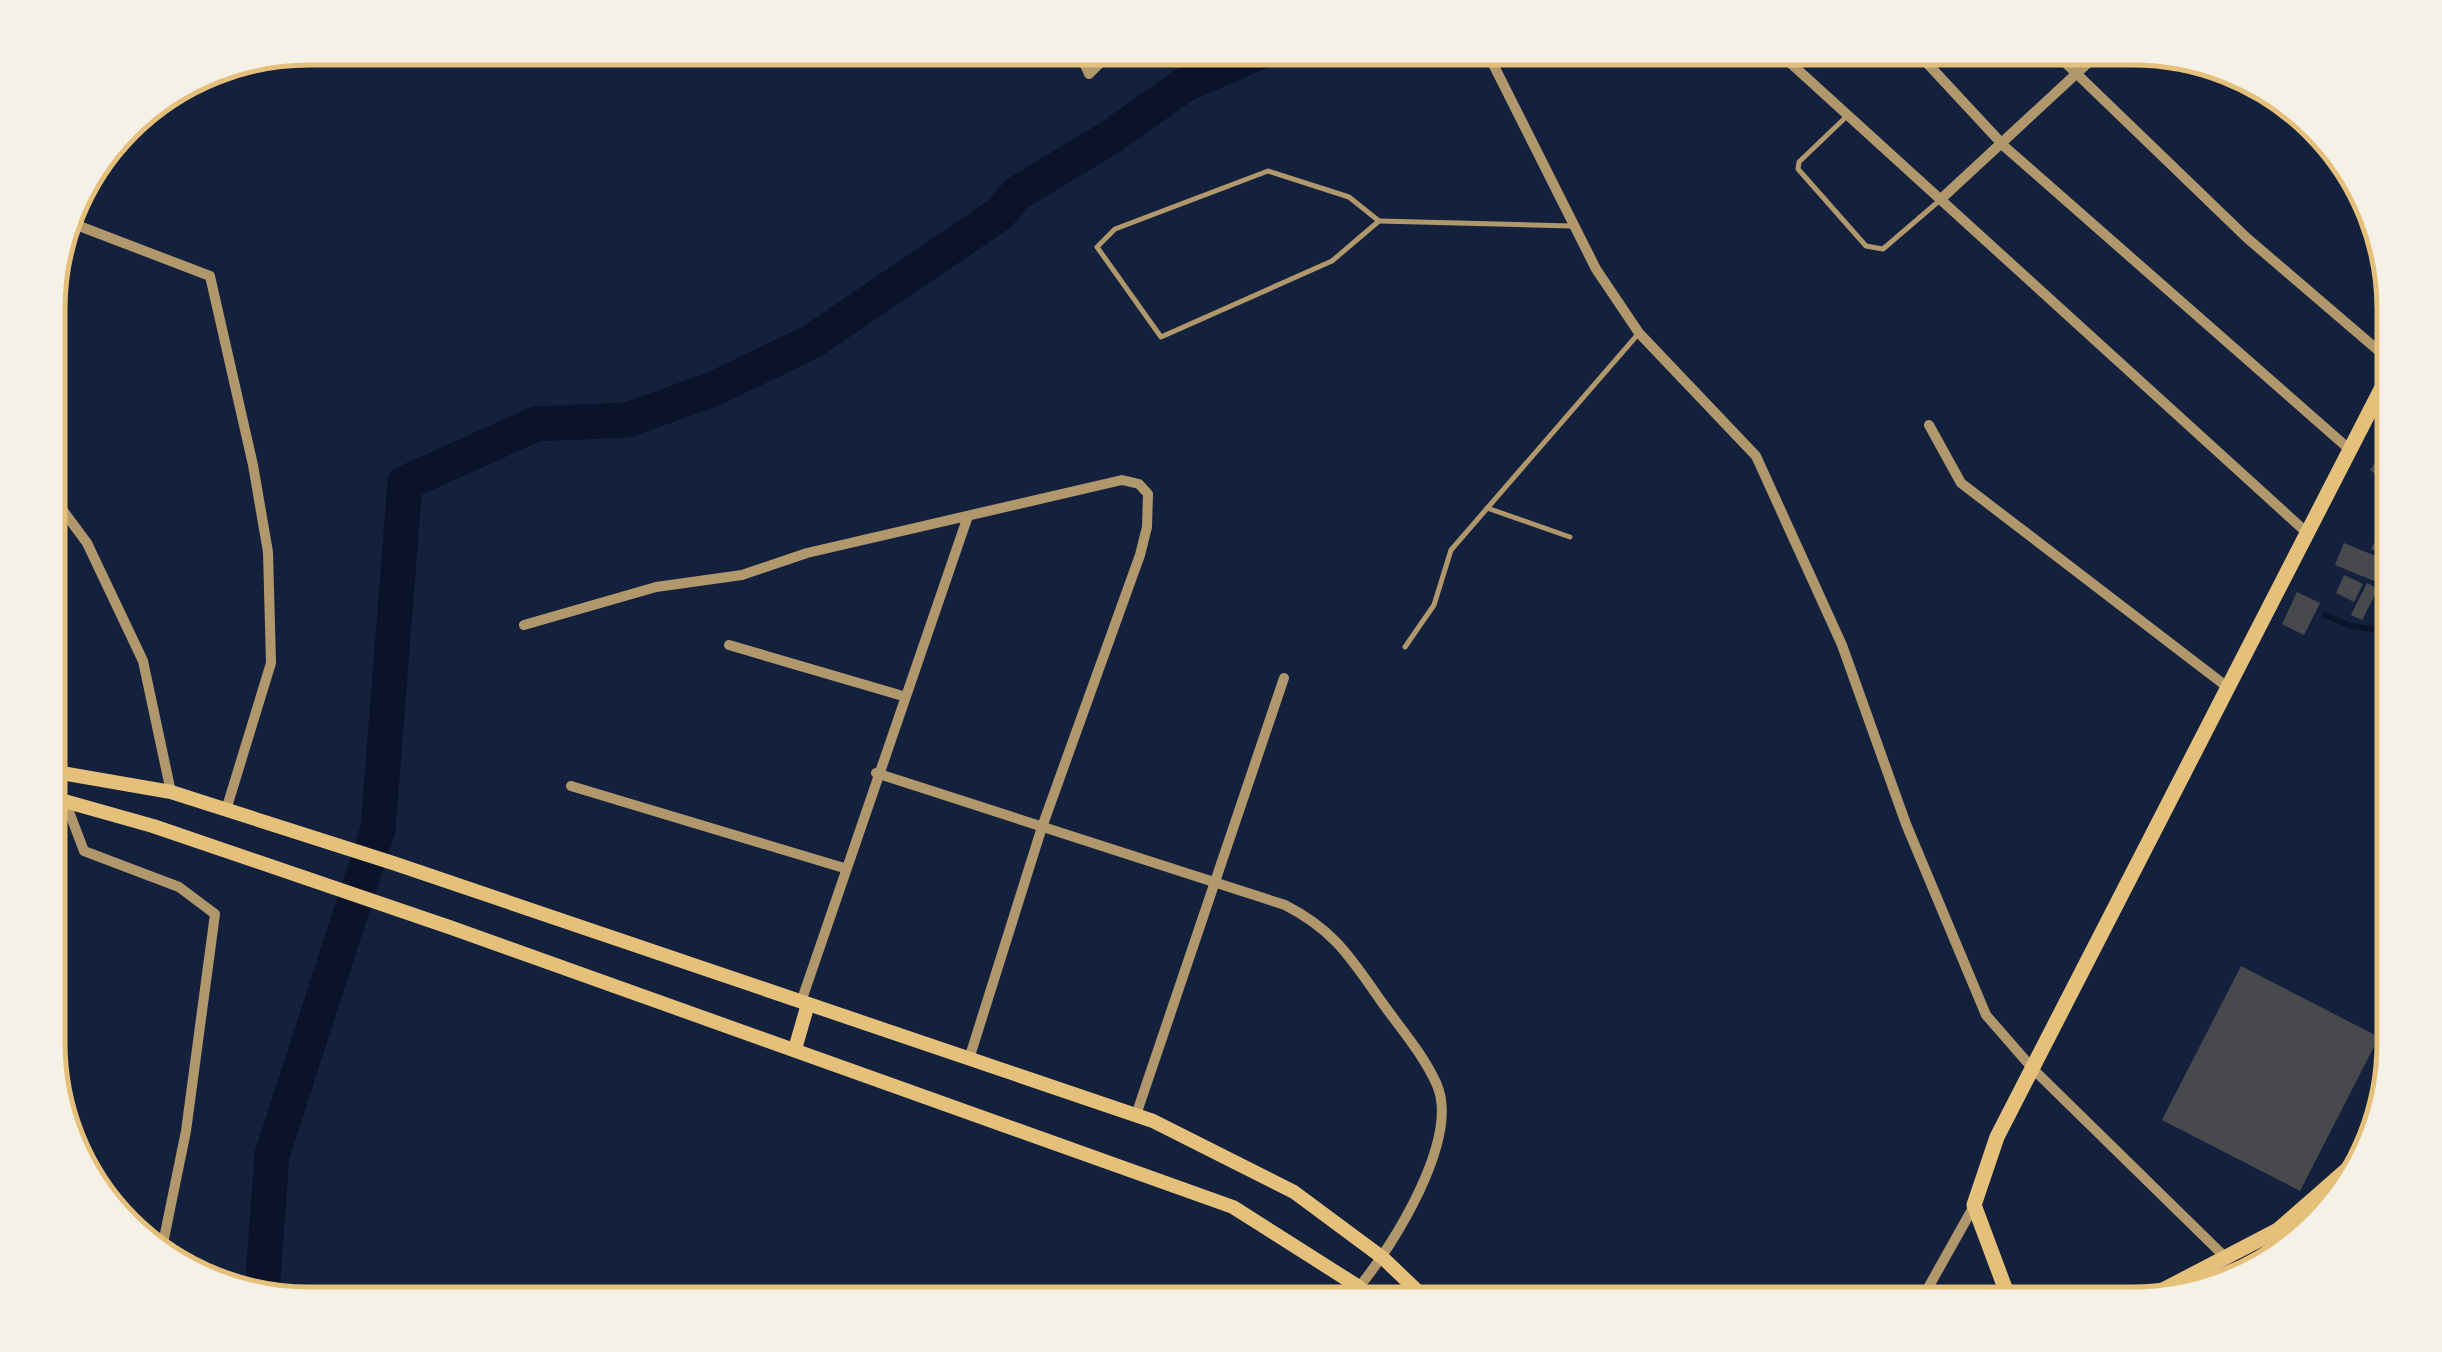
<svg xmlns="http://www.w3.org/2000/svg" width="2442" height="1352" font-family="'Noto Sans',sans-serif">
<style>
.lines{fill:none;stroke-linecap:round;stroke-linejoin:round}
.stream{stroke:#0b132b;stroke-width:6}
.river{stroke:#0b132b;stroke-width:35}
.building{fill:#48494c}
.service{stroke:#b1986c;stroke-width:5}
.minor{stroke:#b1986c;stroke-width:10}
.secondary{stroke:#e5c07b;stroke-width:14}
.trunk{stroke:#e5c07b;stroke-width:15}
.rim{fill:none;stroke:#e5c07b;stroke-width:5}
</style>
<rect width="100%" height="100%" fill="#14213d"/>
<g class="lines">
<polyline class="stream" points="2325,615 2351,626 2394,632"/>
<polyline class="river" points="262,1292 272,1155 378,829 405,483 536,424 627,420 711,390 811,342 998,215 1018,193 1109,138 1184,85 1269,48"/>
</g>
<g class="building">
<polygon points="2389,445 2394,448 2394,488 2370,470"/>
<polygon points="2382,529 2394,535 2394,589 2379,582 2391,559 2371,549"/>
<polygon points="2344,543 2383,559 2374,581 2335,565"/>
<polygon points="2344,575 2363,584 2354,602 2336,593"/>
<polygon points="2367,583 2378,589 2362,620 2351,615"/>
<polygon points="2297,592 2320,603 2304,635 2282,624"/>
<polygon points="2241,966 2379,1037 2300,1191 2162,1120"/>
</g>
<g class="lines">
<g class="service">
<polyline points="1847,116 1799,162 1798,169 1866,246 1883,249 1939,201"/>
<polygon points="1268,171 1349,197 1379,221 1332,261 1161,337 1097,247 1115,229"/>
<polyline points="1379,221 1571,226"/>
<polyline points="1487,508 1570,537"/>
<polyline points="1405,647 1434,605 1451,550 1639,333"/>
</g>
<g class="minor">
<polyline points="1077,48 1089,74 1115,48"/>
<polyline points="1485,48 1596,269 1639,333 1756,456 1842,645 1906,824 1986,1015 2033,1069 2226,1258"/>
<polyline points="1774,48 2306,532"/>
<polyline points="1913,48 2005,147 2349,449"/>
<polyline points="2050,48 2247,238 2394,364"/>
<polyline points="1941,199 2104,48"/>
<polyline points="66,221 210,276 253,465 268,552 271,663 226,810"/>
<polyline points="1929,425 1961,483 2226,686"/>
<polyline points="50,493 87,543 143,661 171,792"/>
<polyline points="524,625 656,587 742,575 807,553 1122,480 1139,484 1148,494 1147,527 1140,555 1042,827 969,1059"/>
<polyline points="729,645 903,696"/>
<path d="M876,773l409,132c49,25 65,52 96,96 19,27 43,54 56,84 23,54 -44,161 -78,202"/>
<polyline points="571,786 844,868"/>
<polyline points="65,801 84,851 179,887 215,914 186,1131 161,1253"/>
<polyline points="801,1002 968,516"/>
<polyline points="1136,1115 1284,678"/>
<polyline points="1919,1304 1974,1206"/>
</g>
<g class="secondary">
<polyline points="50,771 171,792 393,863 1153,1121 1294,1192 1383,1258 1431,1304"/>
<polyline points="50,797 153,826 452,928 1233,1207 1359,1287 1376,1304"/>
<polyline points="795,1049 808,1004"/>
</g>
<g class="trunk">
<polyline points="2278,1230 2304,1233"/>
<polyline points="2011,1304 1974,1205 1997,1137 2394,364"/>
<polyline points="2136,1304 2278,1230 2366,1153"/>
</g>
</g>
<path d="M0 0H2442V1352H0ZM309 65H2133A244 244 0 0 1 2377 309V1043A244 244 0 0 1 2133 1287H309A244 244 0 0 1 65 1043V309A244 244 0 0 1 309 65Z" fill="#f6f1e7" fill-rule="evenodd"/>
<path class="rim" d="M309 65H2133A244 244 0 0 1 2377 309V1043A244 244 0 0 1 2133 1287H309A244 244 0 0 1 65 1043V309A244 244 0 0 1 309 65Z"/>
</svg>
